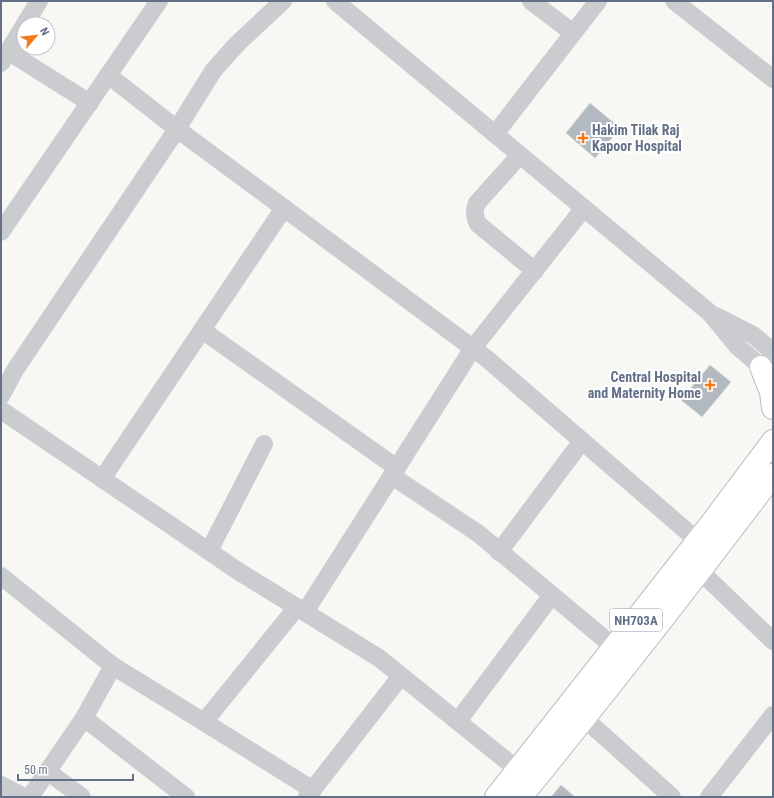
<svg xmlns="http://www.w3.org/2000/svg" width="774" height="798" font-family="'Roboto Condensed',sans-serif">
<style>
.building{fill:#b3b9c1;stroke:#d8d9d6}
.lines{fill:none;stroke-linecap:round;stroke-linejoin:round}
.highway-casing{stroke:#bbbdc1;stroke-width:24}
.minor{stroke:#caccd0;stroke-width:18}
.highway{stroke:#fff;stroke-width:22}
.poi-dot{fill:#f47a17;stroke:#fff;stroke-width:1.5}
.labels{text-anchor:middle;stroke-width:4;stroke-linejoin:round;paint-order:stroke}
.shield{fill:#fff;stroke:#929bac;stroke-width:1}
.shield-label{font-size:13px;font-weight:bold;fill:#637088}
.poi-label{font-size:14px;font-weight:bold;fill:#637088;stroke:#fff;text-anchor:start}
</style>
<rect width="100%" height="100%" fill="#f7f8f4"/>
<g class="building">
<polygon points="590,103 620,128 595,158 566,133"/>
<polygon points="710,365 731,382 702,417 681,400"/>
<polygon points="561,785 575,797 551,797"/>
</g>
<g class="lines">
<g class="highway-casing">
<g id="highway">
<polyline points="761,367 771,392 773,408"/>
<polyline points="496,797 710,525 773,441"/>
<path d="M521,797c86,-106 170,-213 252,-322"/>
</g>
</g>
<g class="minor">
<polyline points="335,1 710,313 738,347 771,375"/>
<polyline points="531,1 573,33"/>
<polyline points="674,1 773,79"/>
<polyline points="25,24 39,1"/>
<polyline points="9,52 90,103"/>
<polyline points="1,63 24,26"/>
<polyline points="108,75 177,129 284,208 486,358 698,541"/>
<polyline points="495,134 598,1"/>
<path d="M520,155l-43,48c-3,8 -3,13 1,21l57,47"/>
<polyline points="1,232 159,1"/>
<polyline points="716,316 753,335 773,352"/>
<polyline points="202,330 397,468"/>
<polyline points="1,396 15,370 177,129 213,71 237,44 283,1"/>
<polyline points="1,410 238,571 379,658 518,770"/>
<polyline points="392,476 479,534 614,647"/>
<polyline points="102,479 284,208"/>
<polyline points="209,551 264,444"/>
<polyline points="499,552 582,441"/>
<polyline points="700,571 773,641"/>
<polyline points="1,576 113,666 204,722 297,607"/>
<polyline points="305,612 473,348 584,208"/>
<polyline points="84,718 186,797"/>
<polyline points="585,719 672,797"/>
<polyline points="458,721 552,595"/>
<polyline points="204,722 313,790"/>
<polyline points="47,771 82,797"/>
<polyline points="1,785 24,797"/>
<polyline points="30,797 84,718 113,666"/>
<polyline points="307,797 401,676"/>
<polyline points="709,797 773,715"/>
</g>
<use href="#highway" class="highway"/>
</g>
<g class="poi-dot">
<path d="M581 132h4v4h4v4h-4v4h-4v-4h-4v-4h4z"/>
<path d="M708 379h4v4h4v4h-4v4h-4v-4h-4v-4h4z"/>
</g>
<g class="labels">
<rect class="shield" x="610" y="609" width="52" height="22" rx="3"/>
<g class="shield-label">
<text x="636" y="625">NH703A</text>
</g>
<g class="poi-label">
<text x="592" y="135">Hakim Tilak Raj<tspan x="592" dy="16">Kapoor Hospital</tspan></text>
<text x="701" y="382" text-anchor="end">Central Hospital<tspan x="701" dy="16">and Maternity Home</tspan></text>
</g>
</g>
<rect width="774" height="798" fill="none" stroke="#637088" stroke-width="4"/>
<g transform="translate(36 36) rotate(62)"><circle r="19" fill="#ffffff" stroke="#c1c6cf"/>
<path d="M0-3L7 15L0 10L-7 15Z" fill="#f47a17"/>
<text y="-6" font-size="11" font-weight="bold" text-anchor="middle" fill="#637088">N</text>
</g>
<path d="M18 774v6h115v-6" fill="none" stroke="#637088" stroke-width="2"/>
<text x="24" y="774" font-size="12" fill="#637088" stroke="#ffffff" stroke-width="3" paint-order="stroke">50 m</text>
</svg>
